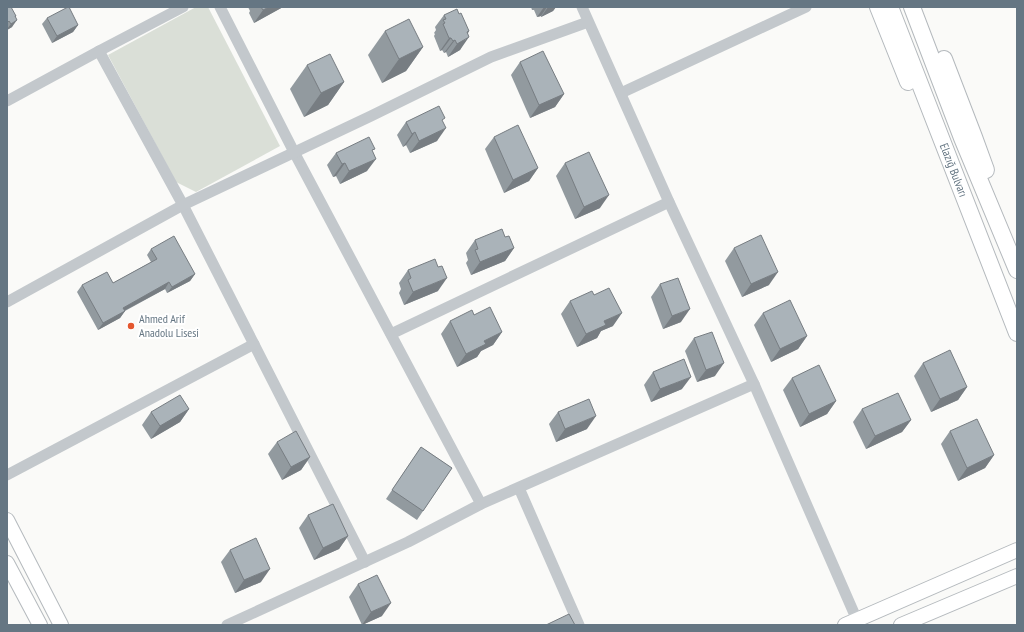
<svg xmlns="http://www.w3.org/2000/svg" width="1024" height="632" font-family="'PT Sans Narrow',sans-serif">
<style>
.green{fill:#dadfd7}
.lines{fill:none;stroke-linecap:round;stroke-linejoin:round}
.major-casing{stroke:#b5babe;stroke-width:16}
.highway-casing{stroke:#b4b9bd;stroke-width:18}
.minor{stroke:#c3c8cc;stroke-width:11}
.major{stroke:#fff;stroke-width:14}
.highway{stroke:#fff;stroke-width:16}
.wall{fill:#929a9f}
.shaded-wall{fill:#777d82}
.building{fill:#aab3b9;stroke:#777d82}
.poi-dot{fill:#e4572e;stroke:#fff;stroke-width:1.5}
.labels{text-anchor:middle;stroke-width:4;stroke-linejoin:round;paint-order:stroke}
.street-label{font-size:12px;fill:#657683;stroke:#fff}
.poi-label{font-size:12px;fill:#657683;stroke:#fff;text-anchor:start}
</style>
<rect width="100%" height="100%" fill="#fafaf8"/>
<polygon class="green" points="196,7 208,7 280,146 196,192 176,182 108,55"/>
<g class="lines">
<g class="major-casing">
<g id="major">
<polyline points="7,520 61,625"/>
<polyline points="7,563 40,625"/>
<polyline points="845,625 1017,550"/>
<polyline points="901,625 1017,576"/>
</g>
</g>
<g class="highway-casing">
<g id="highway">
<polyline points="878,7 908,82"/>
<path id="s1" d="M890,7l127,326"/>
<polyline points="912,7 962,138 1017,270"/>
<polyline points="944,59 974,137 986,170"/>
</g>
</g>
<g class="minor">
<polyline points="220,7 294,152 481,504"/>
<polyline points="582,7 669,202 754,384 857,620"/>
<polyline points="99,51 183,205 365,562"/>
<polyline points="621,93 806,7"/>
<polyline points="7,101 99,51 183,7"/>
<polyline points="7,302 183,205 371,116 491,57 588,22"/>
<polyline points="391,334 669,202"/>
<polyline points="7,475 254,344"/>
<polyline points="519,488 579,625"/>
<polyline points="227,625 408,542 481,504 754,384"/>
</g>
<use href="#major" class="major"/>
<use href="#highway" class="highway"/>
</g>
<g class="wall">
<polygon points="7,7 16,16 12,27 7,30"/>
<polygon points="248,7 283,7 254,23 249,13 250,11"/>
<polygon points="531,7 556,7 553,11 541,17 541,16 537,17 534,10 532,10"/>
<polygon points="444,15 469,31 460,50 448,57 446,52 444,53 442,50 440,51 434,36 435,34 434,33 436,30 435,27"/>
<polygon points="47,18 78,25 73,32 52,43 42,24"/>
<polygon points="385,31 423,47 406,71 382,83 368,55"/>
<polygon points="520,62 564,94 555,107 530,118 511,75"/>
<polygon points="307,65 344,82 328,105 304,117 290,89"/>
<polygon points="406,122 443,122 437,141 410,153 406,145 403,147 397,135"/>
<polygon points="494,137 538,168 529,181 504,193 485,149"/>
<polygon points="372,152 367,171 340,184 336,176 333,177 327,165 336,153"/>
<polygon points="565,163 600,208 575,219 556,176"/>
<polygon points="505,237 514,248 505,261 471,275 466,263 468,260 466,253 475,240"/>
<polygon points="734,248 769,285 742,297 725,261"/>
<polygon points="151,249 195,274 190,281 167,293 165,289 125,311 120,318 98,330 77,292 82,285 113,283 151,262 147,255"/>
<polygon points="408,270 438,291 404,305 399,293 401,289 399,283"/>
<polygon points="660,284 681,322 663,329 651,297"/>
<polygon points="594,295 613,326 601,331 597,338 577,347 561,314 570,301"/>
<polygon points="763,313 807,336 798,349 771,362 754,325"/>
<polygon points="474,315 502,332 493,345 481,351 477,357 457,367 441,334 450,321"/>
<polygon points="694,338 715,376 697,382 685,351"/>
<polygon points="923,363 967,387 958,400 931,412 914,376"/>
<polygon points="653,372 682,389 651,402 644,385"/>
<polygon points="792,378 836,401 827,414 800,427 783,390"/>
<polygon points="189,409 180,422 151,439 142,425 151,412"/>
<polygon points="862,409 911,420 902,432 866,449 853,422"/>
<polygon points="558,412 587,429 556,442 549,424"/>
<polygon points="950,431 994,455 985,468 958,481 941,444"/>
<polygon points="277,442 310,457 301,470 282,480 268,454"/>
<polygon points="421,447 452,468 417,520 386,499"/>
<polygon points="308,515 348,536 339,549 314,560 299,528"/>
<polygon points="230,550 261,582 235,593 221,562"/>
<polygon points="358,584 382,616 362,625 349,597"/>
</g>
<g class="shaded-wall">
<polygon points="269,7 283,7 254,23 263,10"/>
<polygon points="544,7 547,7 541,16 537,17"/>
<polygon points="548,7 556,7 553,11 541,17"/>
<polygon points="17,20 12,27 7,30 7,29 11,24"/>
<polygon points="78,25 73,32 52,43 57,36"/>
<polygon points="469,31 463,41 469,37 460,50 448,57 457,44 467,32"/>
<polygon points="449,38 451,38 442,50 440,51"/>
<polygon points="455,40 446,52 444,53 453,41"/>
<polygon points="423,47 406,71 382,83 399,59"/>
<polygon points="344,82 328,105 304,117 321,93"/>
<polygon points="564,94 555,107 530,118 539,105"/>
<polygon points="446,128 437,141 410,153 419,141"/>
<polygon points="415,132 406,145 403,147 412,134"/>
<polygon points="376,159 367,171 340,184 349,171"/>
<polygon points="345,163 336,176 333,177 342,164"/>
<polygon points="538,168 529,181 504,193 513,180"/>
<polygon points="609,195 600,208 575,219 584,207"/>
<polygon points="514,248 505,261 471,275 480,262"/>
<polygon points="778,272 769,285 742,297 751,284"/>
<polygon points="195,274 190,281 167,293 172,287"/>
<polygon points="447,278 438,291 404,305 413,292"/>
<polygon points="169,282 165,289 118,314 123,308"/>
<polygon points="690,309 681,322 663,329 672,316"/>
<polygon points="125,311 120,318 98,330 103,323"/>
<polygon points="622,313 613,326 601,331 597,338 577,347 586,334 604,321"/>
<polygon points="502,332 493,345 481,351 477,357 457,367 466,354 484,341"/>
<polygon points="807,336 798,349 771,362 780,349"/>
<polygon points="724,363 715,376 697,382 706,370"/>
<polygon points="691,377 682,389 651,402 660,389"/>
<polygon points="967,387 958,400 931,412 940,399"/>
<polygon points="836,401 827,414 800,427 809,414"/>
<polygon points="189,409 180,422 151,439 160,426"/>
<polygon points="596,416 587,429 556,442 565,429"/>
<polygon points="911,420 902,432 866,449 875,436"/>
<polygon points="994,455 985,468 958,481 967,468"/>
<polygon points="310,457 301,470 282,480 291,467"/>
<polygon points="348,536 339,549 314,560 323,548"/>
<polygon points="270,569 261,582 235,593 244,580"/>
<polygon points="391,603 382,616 362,625 371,612"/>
</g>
<g class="building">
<polygon points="7,7 11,7 16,16 15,16 17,20 11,24 9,21 7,23"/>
<polygon points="68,7 69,7 78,25 57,36 47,18"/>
<polygon points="261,7 269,7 263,10"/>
<polygon points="457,9 459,14 461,13 469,31 467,32 469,37 457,44 455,40 453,41 451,38 449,38 443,24 445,23 443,20 446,19 444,15"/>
<polygon points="409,19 423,47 399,59 385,31"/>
<polygon points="543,51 564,94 539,105 520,62"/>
<polygon points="330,54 344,82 321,93 307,65"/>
<polygon points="439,106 445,118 442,120 446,128 419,141 415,132 412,134 406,122"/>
<polygon points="518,125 538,168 513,180 494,137"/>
<polygon points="369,137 375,149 372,150 376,159 349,171 345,163 342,164 336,153"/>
<polygon points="589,152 609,195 584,207 565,163"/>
<polygon points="502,229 505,237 509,236 514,248 480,262 475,250 478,249 475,240"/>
<polygon points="761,235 778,272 751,284 734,248"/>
<polygon points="174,236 195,274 172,287 169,282 123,308 125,311 103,323 82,285 107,272 113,283 157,259 151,249"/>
<polygon points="435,259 438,267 442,266 447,278 413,292 408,280 411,278 408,270"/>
<polygon points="678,278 690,309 672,316 660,284"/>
<polygon points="609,288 622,313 604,321 606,325 586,334 570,301 592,291 594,295"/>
<polygon points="790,300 807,336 780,349 763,313"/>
<polygon points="490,307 502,332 484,341 486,344 466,354 450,321 472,310 474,315"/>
<polygon points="712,332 724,363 706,370 694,338"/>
<polygon points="950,350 967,387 940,399 923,363"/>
<polygon points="684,359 691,377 660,389 653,372"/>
<polygon points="819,365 836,401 809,414 792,378"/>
<polygon points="898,393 911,420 875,436 862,409"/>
<polygon points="180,395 189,409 160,426 151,412"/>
<polygon points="589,399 596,416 565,429 558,412"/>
<polygon points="977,419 994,455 967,468 950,431"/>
<polygon points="296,431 310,457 291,467 277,442"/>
<polygon points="421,447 452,468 423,511 392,490"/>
<polygon points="333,504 348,536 323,548 308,515"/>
<polygon points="256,538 270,569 244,580 230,550"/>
<polygon points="377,575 391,603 371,612 358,584"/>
<polygon points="569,614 575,625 546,625"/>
</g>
<circle class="poi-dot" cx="131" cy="326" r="4"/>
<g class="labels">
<g class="street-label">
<text dy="4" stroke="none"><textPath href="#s1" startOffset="175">Elazığ Bulvarı</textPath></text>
</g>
<g class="poi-label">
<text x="139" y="323">Ahmed Arif<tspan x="139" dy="14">Anadolu Lisesi</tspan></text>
</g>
</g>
<rect width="1024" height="632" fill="none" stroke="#657683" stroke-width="16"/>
</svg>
